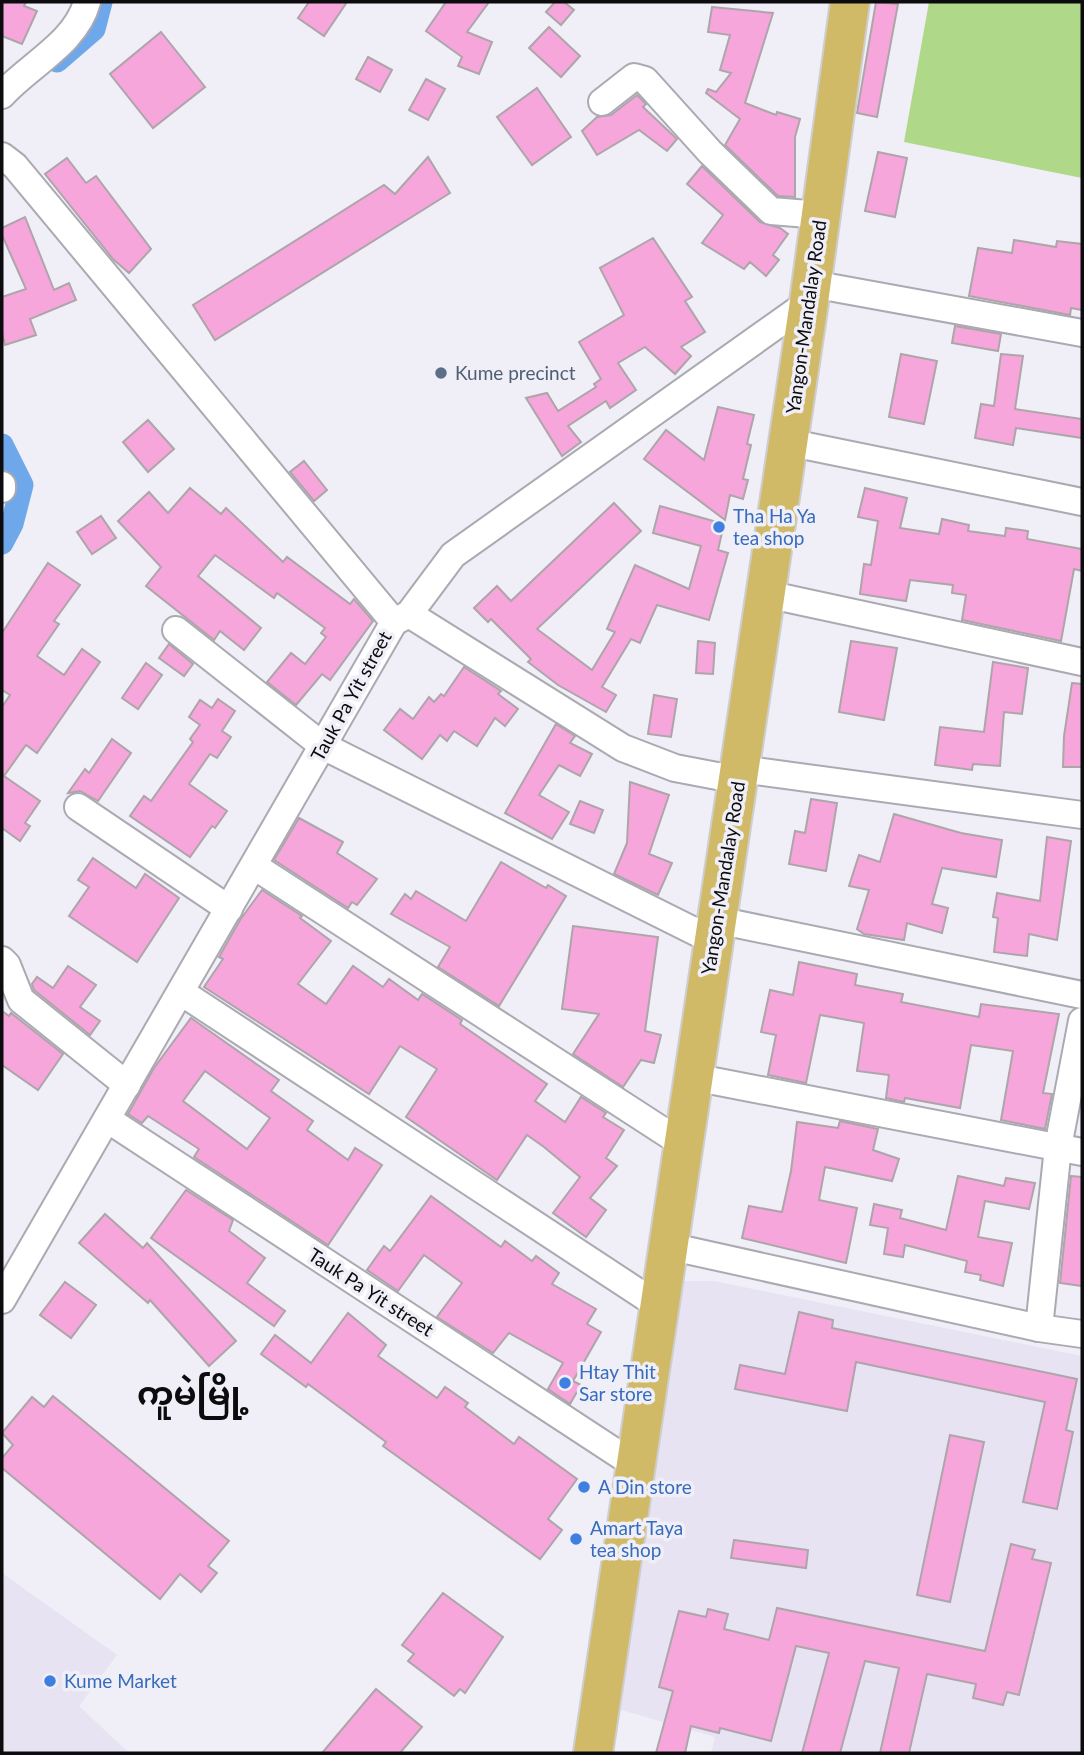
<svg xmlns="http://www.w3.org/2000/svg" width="1084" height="1755" font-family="Lato,'Noto Sans Myanmar',sans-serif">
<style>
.built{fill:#e7e3f3}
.green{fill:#afd988}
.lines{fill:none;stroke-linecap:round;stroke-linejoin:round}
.canal{stroke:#6ea8eb;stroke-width:23}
.building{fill:#f7a6db;stroke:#ada5a9;stroke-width:2;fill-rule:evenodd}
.minor-casing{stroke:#aba9b1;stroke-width:30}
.highway-casing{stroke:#cececf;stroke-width:42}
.minor{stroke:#fff;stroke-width:26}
.highway{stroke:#d1ba67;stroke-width:38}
.service-dot{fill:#5c6f8a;stroke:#f0eef6;stroke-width:2.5}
.shop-dot{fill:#3f7fe0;stroke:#f0eef6;stroke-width:2.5}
.labels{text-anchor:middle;stroke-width:7;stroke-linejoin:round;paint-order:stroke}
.street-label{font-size:19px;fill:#0c0b0e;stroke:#f0eef6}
.service-label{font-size:19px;fill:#4e5e75;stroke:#f0eef6;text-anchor:start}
.shop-label{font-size:19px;fill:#366cbe;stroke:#f0eef6;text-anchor:start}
.town-label{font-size:33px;font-weight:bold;fill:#0c0b0e;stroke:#f0eef6}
</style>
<rect width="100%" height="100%" fill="#f0eef6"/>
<g class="built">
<polygon points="683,1281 714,1281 1082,1356 1082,1753 711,1753 715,1737 618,1709"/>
<polygon points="2,1573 117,1655 79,1706 129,1753 2,1753"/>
</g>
<polygon class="green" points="929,2 1082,2 1082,178 904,142"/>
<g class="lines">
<g class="canal">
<polyline points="57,61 94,29 101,2"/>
<polyline points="2,445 22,485 12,524 2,543"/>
</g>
</g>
<g class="building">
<polygon points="2,2 26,2 24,6 37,11 22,44 2,36"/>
<polygon points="309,2 347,2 324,36 298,18"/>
<polygon points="446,2 489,2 467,32 492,42 479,74 458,66 462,57 426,31"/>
<polygon points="555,2 564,2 574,10 561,25 546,12"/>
<polygon points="876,2 898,4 877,117 857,113"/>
<polygon points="712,7 773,13 745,103 776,115 777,112 800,119 795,137 795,197 778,196 725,145 740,119 706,93 708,89 716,92 731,73 720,70 730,35 708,32"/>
<polygon points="549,27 580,56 561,77 529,48"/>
<polygon points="161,32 205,87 153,128 110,74"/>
<polygon points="368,57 392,70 380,92 356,79"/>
<polygon points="426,79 445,89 428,120 409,110"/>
<polygon points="537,88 571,137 532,165 497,117"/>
<polygon points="637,95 646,104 643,107 677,139 667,151 639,130 597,155 582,131 597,117 611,115"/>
<polygon points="878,152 907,158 895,217 865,211"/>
<polygon points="428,157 450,193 215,340 193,305 384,185 395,194"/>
<polygon points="67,158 86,183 96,176 151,249 129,273 113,259 45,174"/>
<polygon points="702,166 760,222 780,228 788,234 773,255 779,260 766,276 750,262 744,269 702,243 723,215 687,184"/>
<polygon points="25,217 54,290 69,283 76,300 30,319 36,335 5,345 2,333 2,297 26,289 2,235 2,228"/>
<polygon points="653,238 692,297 685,301 705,332 681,347 691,356 675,374 645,347 618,363 636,390 610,408 606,401 568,426 581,442 562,456 526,398 547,393 558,411 596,387 594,384 601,379 579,342 624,315 600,268"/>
<polygon points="1014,240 1056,247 1057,241 1082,244 1082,310 1071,308 1070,315 969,296 978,248 1012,253"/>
<polygon points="955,326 1001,334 998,351 952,343"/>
<polygon points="901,354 937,361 924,424 889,417"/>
<polygon points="1001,354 1023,356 1015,409 1082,419 1082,438 1016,428 1013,445 975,438 981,404 994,406"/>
<polygon points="718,407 754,415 747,444 751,445 743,479 748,480 743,499 730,495 725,520 644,459 666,430 704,460"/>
<polygon points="148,420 174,449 148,472 123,442"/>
<polygon points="304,461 327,490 314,501 290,472"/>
<polygon points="190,488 221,514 226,508 283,562 287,557 350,604 354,599 373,621 330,680 322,674 296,705 267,682 291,653 305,664 326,637 321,633 325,628 277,593 274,598 215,555 198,576 261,628 244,650 220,631 214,640 146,586 161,567 118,521 149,492 168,513"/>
<polygon points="865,488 907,498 900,528 939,534 942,519 969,525 968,531 1005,536 1006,528 1028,531 1027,539 1082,549 1082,571 1074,569 1061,641 962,620 966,595 952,593 953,585 910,580 906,601 860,594 864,564 871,565 878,521 858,517"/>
<polygon points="614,503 641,531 537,629 592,670 615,632 607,629 635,565 689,589 701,546 653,533 660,506 724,524 718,550 728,553 709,620 657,605 640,643 631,639 602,687 616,695 606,712 558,685 528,662 531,659 491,619 488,622 474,608 497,586 511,601"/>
<polygon points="101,516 116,538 92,554 77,532"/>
<polygon points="48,563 80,585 54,621 59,624 37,656 64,675 82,649 100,662 37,753 26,745 4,776 40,801 25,823 30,826 20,841 2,828 2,707 10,695 2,690 2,633"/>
<polygon points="698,641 715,643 713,674 696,673"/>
<polygon points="851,641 897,648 884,720 839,712"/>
<polygon points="169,644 193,664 184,676 159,658"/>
<polygon points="993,662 1028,668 1022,714 1004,712 1000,766 973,764 972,770 935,765 940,727 984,732"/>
<polygon points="146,663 162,675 138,709 122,698"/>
<polygon points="464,667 501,691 498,694 518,709 505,726 495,718 477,746 454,731 447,741 440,735 422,759 384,730 400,709 413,719 429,697 434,702 441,694 444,696"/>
<polygon points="1072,683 1082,684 1082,767 1063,767 1064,736"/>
<polygon points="654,695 677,699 671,737 648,734"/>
<polygon points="218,699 235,711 222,731 231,737 217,758 210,754 189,784 227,811 215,828 212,826 190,857 130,816 144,796 151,801 193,742 190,739 200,725 189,717 200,700 212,708"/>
<polygon points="556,724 575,736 570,743 592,754 580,776 559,765 539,795 569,812 552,839 505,813"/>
<polygon points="112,739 131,753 98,801 80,791 68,793 85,769 89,773"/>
<polygon points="630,782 669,795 649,854 672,863 658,895 614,874 627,843"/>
<polygon points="811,799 837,803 826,871 789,864 795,831 805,833"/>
<polygon points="580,801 603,810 594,833 570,824"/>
<polygon points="894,814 961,833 1002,840 996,877 942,868 932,904 948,908 942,933 907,923 904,940 864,934 857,929 869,890 849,886 859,855 880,862"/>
<polygon points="299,818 343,842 337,853 377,879 357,905 352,902 348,908 274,860"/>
<polygon points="1047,837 1071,841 1057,940 1029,934 1027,956 994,952 998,918 993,917 997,893 1040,901"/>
<polygon points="93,858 136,888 145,874 179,898 137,962 69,916 89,887 78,880"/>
<polygon points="501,862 546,888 548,885 566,896 499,1006 438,967 450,947 391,914 405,894 411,899 416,891 466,921"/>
<polygon points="262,890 302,916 300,918 331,941 298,984 326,1004 353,966 383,987 389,979 418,1000 422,994 462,1020 460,1024 547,1084 535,1101 565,1122 581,1097 606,1113 603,1117 624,1130 606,1158 617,1166 590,1198 606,1210 586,1237 553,1213 580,1177 544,1147 527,1135 497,1180 406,1117 437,1069 400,1046 369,1094 204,987 223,959 219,957 240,920"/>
<polygon points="573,926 658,937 645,1031 661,1035 654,1063 641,1060 623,1087 573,1054 599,1014 562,1009"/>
<polygon points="799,962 857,974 855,985 903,994 901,1002 979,1017 981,1004 1059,1014 1043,1093 1052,1094 1045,1129 1001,1120 1013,1051 971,1045 960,1108 905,1098 904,1102 886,1098 889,1075 857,1071 864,1023 820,1015 806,1083 768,1075 776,1035 761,1032 770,990 793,995"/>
<polygon points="68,966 96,985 80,1007 100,1021 90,1035 34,990 32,984 37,977 53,988"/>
<polygon points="2,1011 9,1016 11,1013 63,1054 38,1090 2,1065"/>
<path d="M191,1018l88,62 -8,11 42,30 -6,9 41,30 7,-12 27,17 -54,80 -134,-88 5,-8 -51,-33 -6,7 -14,-9 26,-46zM205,1071l65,47 -23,31 -64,-48z"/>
<polygon points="840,1121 878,1129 873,1150 899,1159 892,1181 825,1167 819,1200 857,1208 846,1263 742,1238 749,1206 782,1212 791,1171 797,1122 838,1128"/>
<polygon points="958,1176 1004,1186 1006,1178 1035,1183 1029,1209 985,1201 978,1237 1012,1243 1003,1286 980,1280 981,1275 965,1272 967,1261 905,1245 903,1257 884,1254 888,1228 870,1225 874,1204 902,1210 900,1218 946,1230"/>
<polygon points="1071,1176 1082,1177 1082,1286 1060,1283"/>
<polygon points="186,1190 233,1220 229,1231 265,1258 247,1283 285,1311 274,1326 151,1238"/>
<polygon points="431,1196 501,1247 505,1241 532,1261 536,1256 559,1273 552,1284 596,1309 587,1324 601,1332 573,1381 581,1385 570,1404 548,1389 563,1363 509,1333 493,1353 437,1317 462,1283 424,1255 398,1291 367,1270 384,1246 390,1251"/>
<polygon points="105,1214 143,1248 147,1243 236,1341 209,1366 150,1300 148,1303 79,1243"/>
<polygon points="65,1282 96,1305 71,1338 40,1315"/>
<polygon points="799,1312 833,1320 832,1328 1077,1379 1066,1430 1073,1432 1057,1509 1023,1502 1045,1402 856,1362 847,1411 735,1389 740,1365 785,1374"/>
<polygon points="348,1313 386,1345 378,1356 437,1398 445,1387 468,1403 465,1407 514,1444 519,1437 577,1479 548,1519 562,1530 540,1559 383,1446 386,1442 308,1384 306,1387 261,1354 275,1335 311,1363"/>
<polygon points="53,1396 229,1541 208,1566 217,1573 201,1592 180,1574 160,1599 2,1468 2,1458 13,1445 2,1433 32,1397 44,1407"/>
<polygon points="950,1435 984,1442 950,1602 917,1595"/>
<polygon points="734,1540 808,1550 806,1568 731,1558"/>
<polygon points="1011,1544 1035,1550 1032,1559 1051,1563 1019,1695 1007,1692 1003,1705 973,1698 976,1684 927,1674 909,1753 880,1753 899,1668 865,1661 840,1753 802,1753 829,1653 796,1646 771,1741 720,1728 719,1733 691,1726 685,1753 656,1753 673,1691 659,1687 679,1611 706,1617 708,1609 728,1614 724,1629 769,1640 777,1608 985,1651"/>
<polygon points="443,1593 503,1637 465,1693 460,1689 454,1696 408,1661 414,1654 402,1645"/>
<polygon points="376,1689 422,1727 400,1753 322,1753"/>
</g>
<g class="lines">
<g class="minor-casing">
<g id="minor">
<path d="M2,95c27,-30 74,-52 85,-93"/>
<polyline points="602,102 634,77 645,80 710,152 771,211 821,215"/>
<polyline points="2,156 15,166 394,622"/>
<polyline points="812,284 1082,333"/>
<polyline points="787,442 1082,502"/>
<polyline points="2,485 2,489"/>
<polyline points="766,594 1082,662"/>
<polyline points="409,614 623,748 675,768 738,780"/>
<polyline points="176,630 323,746 714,941"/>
<polyline points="740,769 1082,815"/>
<polyline points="78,807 229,909"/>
<polyline points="254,866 683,1144"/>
<polyline points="717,920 1082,995"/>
<polyline points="2,960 7,965 21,1000 127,1085"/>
<polyline points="181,992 659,1306"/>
<polyline points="693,1077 1082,1152"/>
<polyline points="107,1119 635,1465"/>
<polyline points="668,1246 1039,1328 1082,1334"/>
<polyline points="2,1300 394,622 409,614 453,555 809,302"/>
<polyline points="1039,1328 1058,1147 1082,1021"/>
</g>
</g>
<g class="highway-casing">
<polyline id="highway" points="593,1753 809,302 850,2"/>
</g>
<use href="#minor" class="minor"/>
<use href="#highway" class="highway"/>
</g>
<circle class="service-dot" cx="441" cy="373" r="7"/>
<g class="shop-dot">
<circle cx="719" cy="527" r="7"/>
<circle cx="565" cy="1383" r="7"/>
<circle cx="584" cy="1487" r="7"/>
<circle cx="576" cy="1539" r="7"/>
<circle cx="50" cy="1681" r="7"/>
</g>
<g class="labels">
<g class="street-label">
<text transform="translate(806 317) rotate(-82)" y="7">Yangon-Mandalay Road</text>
<text transform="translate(351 696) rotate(-61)" y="7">Tauk Pa Yit street</text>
<text transform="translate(723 878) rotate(-81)" y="7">Yangon-Mandalay Road</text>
<text transform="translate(371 1292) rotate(33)" y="7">Tauk Pa Yit street</text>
</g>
<g class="service-label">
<text x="455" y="380">Kume precinct</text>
</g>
<g class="shop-label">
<text x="733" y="523">Tha Ha Ya<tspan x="733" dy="22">tea shop</tspan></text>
<text x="579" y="1379">Htay Thit<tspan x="579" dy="22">Sar store</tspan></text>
<text x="598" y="1494">A Din store</text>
<text x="590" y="1535">Amart Taya<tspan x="590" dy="22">tea shop</tspan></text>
<text x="64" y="1688">Kume Market</text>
</g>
<g class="town-label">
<text x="193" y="1405">ကူမဲမြို့</text>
</g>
</g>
<rect width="1084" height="1755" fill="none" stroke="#0c0b0e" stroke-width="7"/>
</svg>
